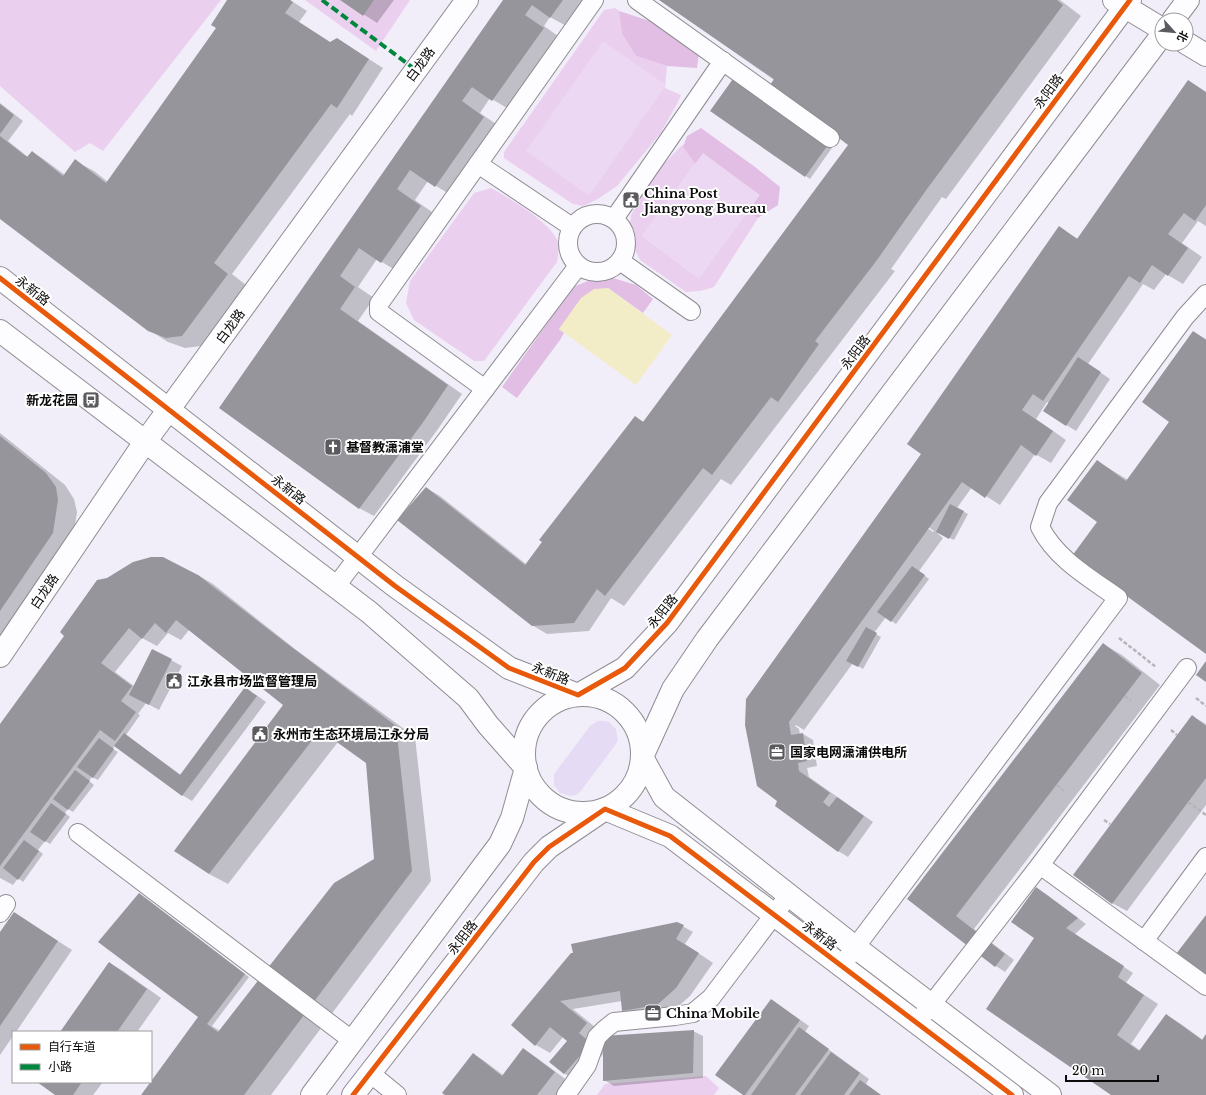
<svg xmlns="http://www.w3.org/2000/svg" width="1206" height="1095" font-family="'Libre Baskerville','Noto Sans SC',serif">
<style>
.farmland{fill:#e5dbf5}
.green{fill:#ebcfef}
.forest{fill:#e2bde4}
.pitch{fill:#ecd8f3}
.water{fill:#f2edc6}
.shadow{fill:#0003;fill-rule:evenodd}
.building{fill:#96959c}
.lines{fill:none;stroke-linecap:round;stroke-linejoin:round}
.lane-casing{stroke:#8f8d92;stroke-width:20}
.street-casing{stroke:#8f8d92;stroke-width:24}
.path{stroke:#b6b5b7;stroke-width:2.5;stroke-dasharray:4 2;stroke-linecap:butt}
.lane{stroke:#fdfcfe;stroke-width:18}
.street{stroke:#fdfcfe;stroke-width:22}
.quiet{stroke:#00873e;stroke-width:4;stroke-dasharray:8 4;stroke-linecap:butt}
.cycleway-casing{stroke:#fff;stroke-width:8}
.cycleway{stroke:#e8590c;stroke-width:5}
.labels{text-anchor:middle;stroke-width:4;stroke-linejoin:round;paint-order:stroke}
.street-label{font-size:13px;fill:#0b0b0b;stroke:#fff}
.poi-label{font-size:13px;font-weight:bold;fill:#0b0b0b;stroke:#fff;text-anchor:start}
</style>
<rect width="100%" height="100%" fill="#f1eef9"/>
<polygon class="farmland" points="598,721 603,721 609,722 616,729 618,740 616,744 580,792 576,795 571,796 560,793 554,785 554,774 590,726"/>
<g class="green">
<polygon points="0,0 221,0 103,151 90,143 75,152 0,86"/>
<polygon points="305,0 340,0 362,16 374,0 410,0 376,51"/>
<polygon points="615,8 619,11 622,34 636,56 667,66 665,88 681,95 677,104 660,134 617,186 598,199 583,206 573,204 504,158 504,152 604,10"/>
<polygon points="684,144 683,147 694,161 695,164 642,236 699,278 747,212 758,218 714,287 700,291 686,292 640,260 629,237 631,215 653,176 678,149"/>
<path d="M491,188c17,9 63,36 67,55 1,6 0,13 -1,19l-73,99h-10l-60,-41 -8,-17 4,-22 64,-88z"/>
<polygon points="706,1076 719,1088 714,1095 597,1095 605,1084"/>
</g>
<g class="forest">
<polygon points="619,11 653,22 699,53 697,68 667,66 636,56 622,34"/>
<polygon points="701,128 755,167 780,187 778,205 758,218 738,207 706,178 683,147 687,136"/>
<polygon points="613,278 636,285 653,299 643,313 608,288 559,329 564,333 560,340 517,398 502,387 573,287 588,281"/>
</g>
<g class="pitch">
<polygon points="603,41 666,85 589,196 526,151"/>
<polygon points="703,153 760,195 699,278 642,236"/>
</g>
<polygon class="water" points="608,288 672,335 636,385 559,329 581,298 594,289"/>
<g class="shadow">
<polygon points="228,0 290,0 307,11 299,22 331,43 337,39 383,68 352,116 350,114 232,274 246,285 201,346 185,348 168,342 149,330 0,218 0,103 23,121 8,141 28,157 32,152 42,158 65,175 75,161 94,171 108,182 217,28"/>
<polygon points="342,0 394,0 377,23"/>
<polygon points="504,0 589,0 570,28 550,17 544,26 562,39 512,111 490,98 480,113 502,128 454,197 428,181 415,200 439,217 400,273 377,259 358,287 374,298 358,321 462,394 438,429 374,516 359,508 220,407"/>
<polygon points="660,0 1060,0 1081,16 946,199 942,197 891,269 895,271 731,485 721,479 624,606 611,598 589,631 547,634 532,625 426,488 440,496 526,564 635,417 644,422 850,145 839,138 810,179 712,111 768,89 774,80"/>
<path d="M1206,92v134l-8,-5 -16,22 20,14 -19,27 -17,-10 -12,16 -11,-6 -55,80 22,15 -34,52 -32,-20 5,-8 -2,-1 -11,17 30,21 -15,23 -16,-9 -35,51 -28,-18 -15,21 11,6 -14,26 -16,-8 -1,1 6,5 -24,33 10,8 -33,45 -10,-7 -12,16 7,4 -18,32 -10,-6 -49,67 -8,-5 -1,1 4,3 1,6 3,-1 10,6 4,26 -10,2 2,9 64,45 -25,35 -10,-6 -60,-50 -31,-76 174,-270 138,-228 19,12zM902,508l32,23 -1,1 -31,-22z"/>
<polygon points="1194,332 1206,339 1206,653 1098,521 1097,461 1128,480 1170,421"/>
<polygon points="0,433 65,485 74,499 77,512 72,544 0,648"/>
<polygon points="198,575 213,584 295,649 415,737 431,881 271,1095 142,1095 199,1017 144,897 249,977 212,1026 220,1031 375,859 367,763 338,742 228,884 209,874 284,704 189,630 181,640 168,633 157,646 142,638 115,672 134,686 152,650 182,666 159,710 146,703 138,714 140,715 126,735 181,775 255,694 266,702 192,801 182,795 115,745 113,749 118,752 98,780 92,777 89,781 94,785 73,812 68,809 65,813 70,817 50,844 45,841 38,850 43,854 23,882 18,878 13,885 0,878 0,726"/>
<polygon points="1103,644 1122,655 1160,685 974,929 1014,960 1005,972 996,966 947,929"/>
<polygon points="1192,716 1206,724 1206,805 1127,911 1112,903"/>
<polygon points="1037,889 1046,894 1086,924 1075,934 1133,973 1126,983 1158,1004 1131,1044 1141,1051 1166,1015 1181,1024 1203,1040 1206,1036 1206,1095 1113,1095 1034,939"/>
<polygon points="14,913 72,950 16,1032 13,1032 13,1036 0,1055 0,933"/>
<polygon points="677,923 693,932 685,944 713,963 690,996 671,1013 638,1018 623,1010 622,1001 573,1009 601,1032 592,1042 604,1051 693,1031 703,1036 703,1078 614,1086 604,1080 604,1053 579,1082 565,1074 551,1062 568,1041 563,1037 550,1053 536,1045 512,1025"/>
<polygon points="109,963 123,971 161,998 137,1032 61,1032"/>
<polygon points="772,1000 809,1026 805,1032 869,1079 866,1084 881,1095 744,1095"/>
<polygon points="523,1049 537,1058 568,1081 558,1095 446,1095 473,1054 483,1060 503,1075"/>
<polygon points="38,1082 103,1082 93,1095 57,1095"/>
</g>
<g class="building">
<polygon points="227,0 290,0 293,2 285,13 330,42 337,38 369,59 337,108 331,104 214,263 228,274 182,336 166,338 148,331 0,219 0,136 27,157 32,151 63,176 75,159 106,183 216,28 211,25"/>
<polygon points="340,0 374,0 363,16"/>
<polygon points="503,0 563,0 550,18 532,5 525,15 544,28 492,101 472,87 462,101 484,117 435,187 410,170 397,189 421,206 381,263 359,248 340,276 355,287 340,309 448,385 424,421 359,509 219,408"/>
<polygon points="659,0 1057,0 1063,5 927,189 877,260 815,341 819,344 778,402 771,397 712,475 703,468 605,596 597,589 574,623 532,626 397,520 426,487 525,565 542,542 539,540 635,416 643,422 848,145 835,135 805,177 710,111 740,69 768,88 774,79"/>
<polygon points="1188,80 1206,92 1206,205 1195,221 1184,213 1168,234 1188,248 1168,276 1152,265 1140,283 1129,276 1043,401 1033,394 1022,410 1053,431 1036,456 1021,445 985,498 962,482 789,722 791,735 803,733 807,761 798,763 799,771 830,793 823,802 829,807 837,797 864,816 838,852 775,806 777,801 757,786 745,725 746,699 921,454 907,444 1059,226 1077,239"/>
<polygon points="0,104 14,115 0,134"/>
<polygon points="1193,331 1206,340 1206,654 1072,556 1097,522 1067,500 1097,460 1126,481 1169,422 1142,402"/>
<polygon points="1078,357 1101,372 1066,426 1043,411"/>
<polygon points="0,436 46,473 56,487 58,500 53,533 0,611"/>
<polygon points="950,504 964,511 949,539 936,532"/>
<polygon points="151,557 163,557 198,575 281,639 396,726 412,871 244,1095 141,1095 198,1017 98,942 139,893 245,974 207,1024 218,1032 334,883 374,859 366,763 320,730 209,874 174,851 283,705 176,620 166,633 155,623 142,639 129,628 101,663 132,686 121,701 136,712 115,741 100,730 0,866 0,724 64,636 60,632 97,580 107,578 133,562"/>
<polygon points="912,566 925,575 891,622 877,612"/>
<polygon points="866,627 877,633 858,667 846,661"/>
<polygon points="1103,643 1142,673 956,916 1005,954 995,967 907,899"/>
<polygon points="152,649 172,659 149,705 129,695"/>
<polygon points="1206,661 1206,682 1196,675"/>
<polygon points="245,687 257,696 182,796 114,746 124,733 180,775"/>
<polygon points="1192,715 1206,726 1206,778 1112,904 1073,875"/>
<polygon points="99,738 114,749 93,778 77,767"/>
<polygon points="75,770 90,781 68,810 53,799"/>
<polygon points="51,803 66,814 45,842 30,832"/>
<polygon points="24,840 39,851 18,880 3,868"/>
<polygon points="1036,887 1078,918 1066,928 1124,966 1118,977 1144,995 1117,1035 1139,1051 1166,1014 1202,1040 1206,1034 1206,1095 1111,1095 986,1009 1034,938 1011,922"/>
<polygon points="14,912 58,941 0,1026 0,932"/>
<polygon points="1206,915 1206,977 1176,954"/>
<polygon points="677,922 684,925 676,939 699,953 676,988 657,1005 622,1011 620,991 560,1001 587,1023 579,1033 591,1043 564,1074 549,1062 567,1041 550,1027 535,1046 511,1025 571,953 573,953 571,944"/>
<polygon points="109,962 147,989 117,1032 60,1032"/>
<polygon points="771,999 800,1020 745,1095 743,1095 715,1075"/>
<polygon points="799,1027 829,1049 795,1095 751,1095"/>
<polygon points="694,1030 693,1073 603,1081 603,1036"/>
<polygon points="523,1048 555,1072 537,1095 445,1095 442,1093 473,1053 502,1076"/>
<polygon points="831,1052 860,1073 844,1095 800,1095"/>
<polygon points="860,1080 881,1095 849,1095"/>
<polygon points="37,1082 82,1082 73,1095 55,1095"/>
</g>
<g class="lines">
<g class="lane-casing">
<g id="lane">
<polyline points="637,0 830,138"/>
<polyline points="478,164 572,227"/>
<circle cx="597" cy="243" r="29"/>
<polyline points="614,219 723,61"/>
<polyline points="620,261 691,311"/>
<polyline points="485,389 379,312 379,304 594,0"/>
<polyline points="336,586 578,266"/>
<polyline points="78,833 353,1041"/>
<polyline points="1040,865 1206,986"/>
<polyline points="0,913 6,904"/>
<polyline points="1144,941 1206,857"/>
<path d="M842,965l276,-367c-28,-20 -62,-39 -78,-71l8,-24 137,-186 21,-23"/>
<polyline points="917,1023 1040,865 1187,668"/>
<polyline points="370,1073 397,1095"/>
<polyline points="566,1095 587,1065 597,1037 604,1030 614,1022 675,1016 693,1013 711,998 789,895"/>
</g>
</g>
<g class="street-casing">
<g id="street">
<polyline points="1114,0 1162,29"/>
<polyline points="1173,20 1188,0"/>
<polyline points="1186,43 1206,55"/>
<polyline points="0,278 395,586 509,668 578,695 625,668 667,623 1130,0"/>
<polyline points="0,331 369,612 468,698 488,725 526,768 512,818 500,844 312,1095"/>
<polyline points="0,656 145,442 467,0"/>
<circle cx="583" cy="754" r="59"/>
<polyline points="353,1095 534,862 549,847 605,809 670,836 1012,1095"/>
<polyline points="1050,1095 855,947 664,797 642,757 673,689 707,639 1162,35"/>
</g>
</g>
<g class="path">
<polyline points="1119,638 1156,667"/>
<polyline points="1125,696 1131,701"/>
<polyline points="1196,698 1206,706"/>
<polyline points="1171,730 1177,735"/>
<polyline points="1057,785 1064,791"/>
<polyline points="1188,802 1206,815"/>
<polyline points="1104,820 1110,824"/>
</g>
<use href="#lane" class="lane"/>
<use href="#street" class="street"/>
<polyline class="quiet" points="322,0 416,70"/>
<g class="cycleway-casing">
<g id="cycleway">
<polyline points="0,278 395,586 509,668 578,695 625,668 667,623 1130,0"/>
<polyline points="353,1095 534,862 549,847 605,809 670,836 1012,1095"/>
</g>
</g>
<use href="#cycleway" class="cycleway"/>
</g>
<defs>
<g id="civic-square" transform="scale(0.9)"><rect x="-9" y="-9" width="18" height="18" rx="4" fill="#5c5a5e" stroke="#fff"/><path d="M-.6-6.5H3V-4.5H.6V-3L4-1V1h2V6H-6V1h2V-1L-.6-3ZM-1.2 2.5V6h2.4V2.5Z" fill="#fff"/></g>
<g id="bus-square" transform="scale(0.9)"><rect x="-9" y="-9" width="18" height="18" rx="4" fill="#5c5a5e" stroke="#fff"/><path d="M-5-6H5V4H4V6H2V4H-2V6H-4V4H-5ZM-3.5-4V0h7V-4ZM-3.5 1.2v1.5H-2V1.2ZM2 1.2v1.5H3.5V1.2Z" fill="#fff"/></g>
<g id="church-square" transform="scale(0.9)"><rect x="-9" y="-9" width="18" height="18" rx="4" fill="#5c5a5e" stroke="#fff"/><path d="M-1.2-6h2.4v3.5h3.3v2.4h-3.3V6h-2.4V-.1h-3.3v-2.4h3.3Z" fill="#fff"/></g>
<g id="office-square" transform="scale(0.9)"><rect x="-9" y="-9" width="18" height="18" rx="4" fill="#5c5a5e" stroke="#fff"/><path d="M-6-3h4V-5.5h4V-3h4V5H-6ZM-1-4.5V-3h2v-1.5ZM-6 0V1H6V0Z" fill="#fff"/></g>
</defs>
<g fill-rule="evenodd">
<use href="#civic-square" x="631" y="200"/>
<use href="#bus-square" x="91" y="400"/>
<use href="#church-square" x="333" y="447"/>
<use href="#civic-square" x="174" y="681"/>
<use href="#civic-square" x="260" y="734"/>
<use href="#office-square" x="777" y="752"/>
<use href="#office-square" x="653" y="1013"/>
</g>
<g class="labels">
<g class="street-label">
<text transform="translate(420 64) rotate(-54)" y="5">白龙路</text>
<text transform="translate(1048 91) rotate(-53)" y="5">永阳路</text>
<text transform="translate(33 290) rotate(38)" y="5">永新路</text>
<text transform="translate(230 326) rotate(-54)" y="5">白龙路</text>
<text transform="translate(855 352) rotate(-53)" y="5">永阳路</text>
<text transform="translate(289 489) rotate(38)" y="5">永新路</text>
<text transform="translate(44 591) rotate(-56)" y="5">白龙路</text>
<text transform="translate(662 611) rotate(-51)" y="5">永阳路</text>
<text transform="translate(551 673) rotate(22)" y="5">永新路</text>
<text transform="translate(820 935) rotate(37)" y="5">永新路</text>
<text transform="translate(462 937) rotate(-52)" y="5">永阳路</text>
</g>
<g class="poi-label">
<text x="644" y="198">China Post<tspan x="644" dy="15">Jiangyong Bureau</tspan></text>
<text x="78" y="405" text-anchor="end">新龙花园</text>
<text x="346" y="452">基督教潇浦堂</text>
<text x="187" y="686">江永县市场监督管理局</text>
<text x="273" y="739">永州市生态环境局江永分局</text>
<text x="790" y="757">国家电网潇浦供电所</text>
<text x="666" y="1018">China Mobile</text>
</g>
</g>
<rect x="12" y="1031" width="140" height="52" fill="#ffffff" stroke="#9d9d9d"/>
<rect x="20" y="1044" width="20" height="6" fill="#e8590c" stroke="#9d9d9d"/>
<text x="48" y="1051" font-size="12" fill="#0b0b0b">自行车道</text>
<rect x="20" y="1064" width="20" height="6" fill="#00873e" stroke="#9d9d9d"/>
<text x="48" y="1071" font-size="12" fill="#0b0b0b">小路</text>
<g transform="translate(1174 32) rotate(117)"><circle r="19" fill="#ffffff" stroke="#9d9d9d"/>
<path d="M0-3L7 15L0 10L-7 15Z" fill="#5c5a5e"/>
<text y="-6" font-size="11" font-weight="bold" text-anchor="middle" fill="#0b0b0b">北</text>
</g>
<path d="M1066 1075v6h92v-6" fill="none" stroke="#0b0b0b" stroke-width="2"/>
<text x="1072" y="1075" font-size="12" fill="#0b0b0b" stroke="#ffffff" stroke-width="3" paint-order="stroke">20 m</text>
</svg>
